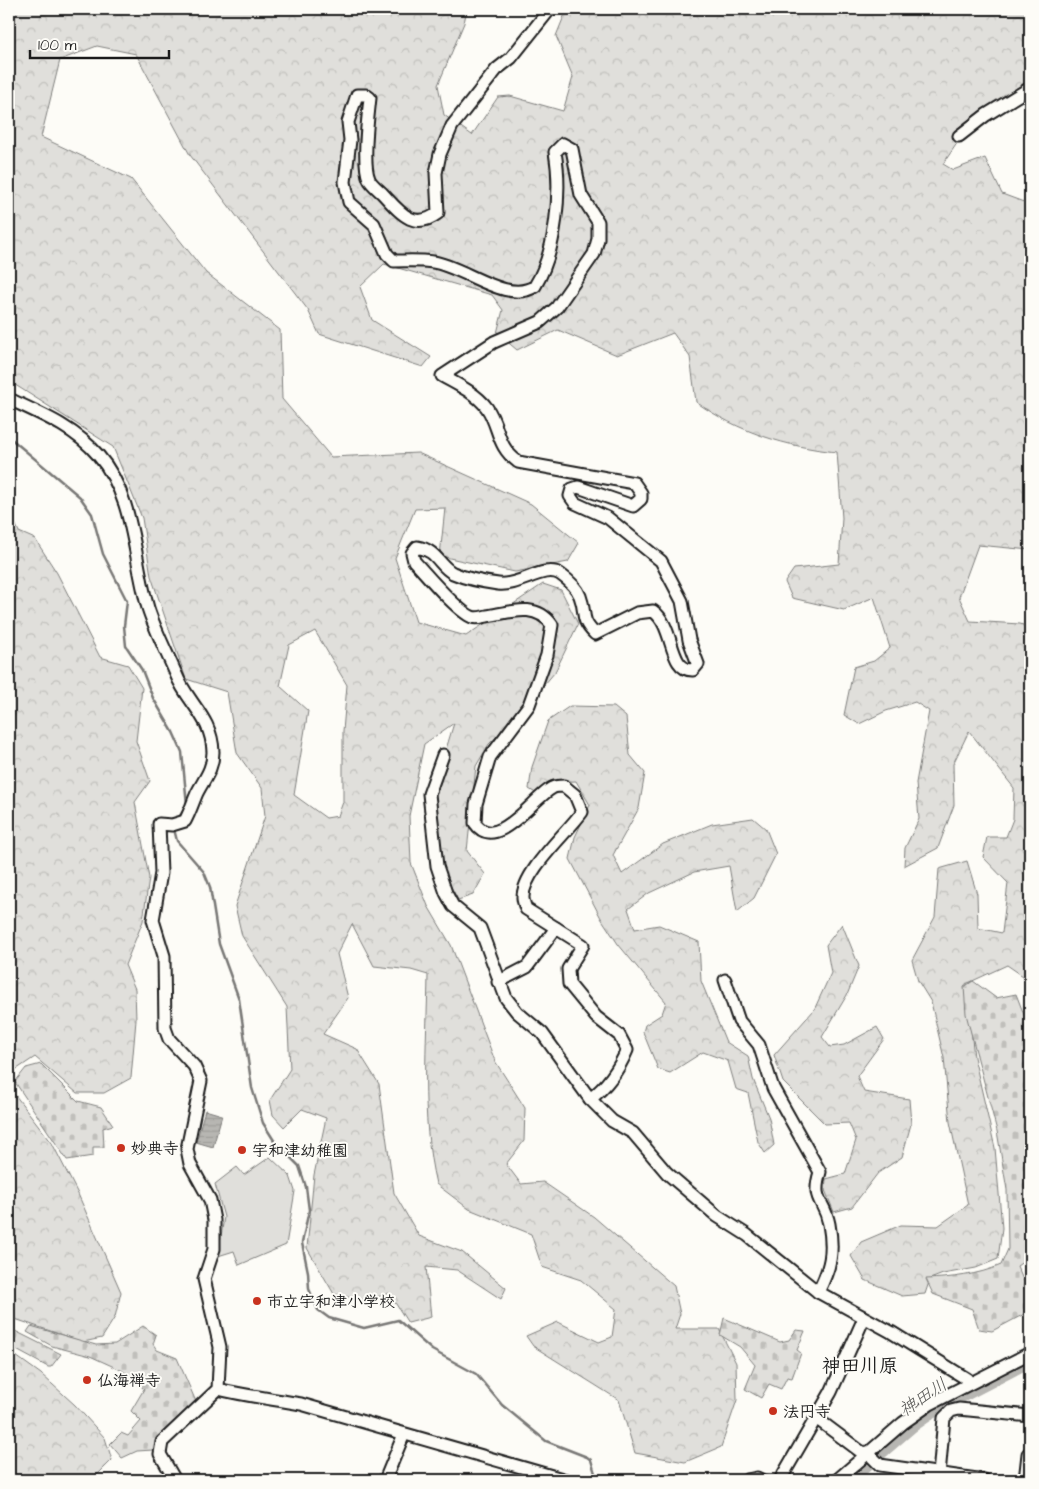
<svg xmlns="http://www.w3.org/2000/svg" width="1039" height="1489" font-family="'Architects Daughter','Klee One',sans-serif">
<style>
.green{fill:#e0dfdb;stroke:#7e7e7c}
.forest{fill:url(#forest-crowns);stroke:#7e7e7c;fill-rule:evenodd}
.cemetery{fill:url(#cemetery-stones);stroke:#7e7e7c}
.water{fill:url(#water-rules);stroke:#797876}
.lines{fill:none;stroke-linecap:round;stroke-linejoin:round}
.stream{stroke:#797876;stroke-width:2.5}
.river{stroke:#b7b6b2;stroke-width:16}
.minor-casing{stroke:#1c1c1c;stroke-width:15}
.minor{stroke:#fdfcf7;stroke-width:11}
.poi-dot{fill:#c8321e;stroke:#fdfcf7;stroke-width:2}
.labels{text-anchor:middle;stroke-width:4;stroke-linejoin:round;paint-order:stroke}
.poi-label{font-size:16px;font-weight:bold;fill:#1c1c1c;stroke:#fdfcf7;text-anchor:start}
.water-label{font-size:18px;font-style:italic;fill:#5a5a58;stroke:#fdfcf7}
.quarter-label{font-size:19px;font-weight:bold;fill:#1c1c1c;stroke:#fdfcf7}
</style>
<defs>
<pattern id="forest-crowns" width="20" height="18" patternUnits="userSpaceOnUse" patternTransform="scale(1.25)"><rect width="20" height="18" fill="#e0dfdb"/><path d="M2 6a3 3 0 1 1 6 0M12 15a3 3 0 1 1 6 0" fill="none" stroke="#c0bfbb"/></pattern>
<pattern id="cemetery-stones" width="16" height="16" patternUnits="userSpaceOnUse" patternTransform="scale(1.25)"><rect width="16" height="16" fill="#e0dfdb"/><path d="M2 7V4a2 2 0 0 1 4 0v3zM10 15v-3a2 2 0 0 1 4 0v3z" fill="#c0bfbb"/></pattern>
<pattern id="water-rules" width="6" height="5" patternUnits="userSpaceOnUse" patternTransform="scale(1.25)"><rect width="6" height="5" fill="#b7b6b2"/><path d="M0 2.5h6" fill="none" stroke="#9d9c98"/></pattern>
</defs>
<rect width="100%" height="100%" fill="#fdfcf7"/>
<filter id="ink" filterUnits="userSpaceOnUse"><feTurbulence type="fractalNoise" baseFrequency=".02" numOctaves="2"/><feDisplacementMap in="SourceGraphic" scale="10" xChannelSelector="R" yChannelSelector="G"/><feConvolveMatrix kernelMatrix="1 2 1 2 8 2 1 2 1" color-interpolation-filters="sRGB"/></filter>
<g filter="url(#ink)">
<polygon class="green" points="270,1157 290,1176 295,1191 286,1245 239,1265 234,1251 218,1256 224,1217 215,1184 237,1167 244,1175"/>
<g class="forest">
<path d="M9,9h458l-3,14 -26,62 6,30 28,20 26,-38 12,-1 53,15 10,-34 -17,-41 11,-27h463v71l-64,50 -23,34 10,6 32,-12 17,36 27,10 -3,-58 4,-4v408l-52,-5 -19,52 11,24 50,3 10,3v364l-7,-15 -16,-11 -41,19 8,73 21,91 7,80 -4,31 -22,9 -33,6 -13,5 -5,15 -23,2 -37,-16 -14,-24 10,-14 40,-17 37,1 30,-21 -18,-83 -6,-64 -13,-56 -13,-21 -6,-21 23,-43 4,-48 28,-8 10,33 1,34 24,5 6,-50 -25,-26 4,-20h19l7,-18 1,-31 -45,-57 -16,33 1,41 -16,43 -34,18 1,-18 14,-29 -3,-36 13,-72 -14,-9 -29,9 -27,13 -15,-9 10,-48 20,-6 16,-13 -16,-51 -30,13 -52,-12 -7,-16 9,-13 45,-5 3,-46 -5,-66c-50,-5 -99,-20 -141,-50l-6,-45 -17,-24 -56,22 -59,-25 -41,20 -20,-17 6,-23 -11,-15 -108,-31 -24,23 12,33 59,37 -8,10 -104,-33 -11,-24 -118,-155 -54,-101 -39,-8 -37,14 -19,77 90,42 75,94 74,57 2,69 49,58 87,-4 113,51 48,39 -11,19 -53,10 -75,-16 5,-48 -30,1 -20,49 21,64 50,14 77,-52 18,6 17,34 -23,48 -37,44 -29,28 -13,22 -9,85 18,23 -12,21 -15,5 -16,-31 -9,-77 21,-69 -30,21 -15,72 2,47 17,43 23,39 44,116 30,47 -1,33 -18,23 15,20 22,-2 51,35 80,69 6,28 -5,15h44l17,34 1,37 -16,47 -36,15 -50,-9 -16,-53 -86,-54 -7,-10 32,-14 41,20 13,-5 4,-28 -35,-29 -39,-13 -11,-33 -62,-25 -33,-25c-16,-67 -9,-140 -8,-209l-17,-5 -37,-4 -22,-42 -15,30 11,44 -25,36 34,15 22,35 15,109 25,43 43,16 44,36 -5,11 -44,-29 -31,-3 5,50 -23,6 -19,-30 -23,8 -32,-7 -27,-46 7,-73 12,-57 -24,-9 -18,18 -11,-12 -3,-15 20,-31 -3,-62 -45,-71 -7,-30 30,-90 -3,-28 -25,-35 -10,-61 -41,-13 -35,-103 -9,-58 -29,-71 -104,-66zM315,631l32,54 -4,46v71l-5,14 -12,2 -32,-23 14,-84 -28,-25 9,-41z"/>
<polygon points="9,510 19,532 35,539 57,573 100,657 128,665 142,688 136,741 150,781 135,802 149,878 143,921 125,965 135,989 136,1020 131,1078 104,1093 77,1093 35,1057 14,1071 12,1091 52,1143 78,1194 121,1292 115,1317 102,1338 83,1342 9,1317"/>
<polygon points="570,706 614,707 626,717 630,755 645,773 639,808 613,855 622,874 663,844 712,824 753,818 766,829 776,854 754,898 737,912 729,866 694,872 649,893 628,909 635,929 659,925 699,942 701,981 726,1042 748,1056 753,1079 769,1118 774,1145 765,1153 758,1142 748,1093 736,1089 728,1061 703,1052 670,1073 658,1069 643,1032 645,1025 662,1014 666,1002 618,944 601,918 570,859 575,837 590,805 576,781 551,782 537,794 529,789 532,767 548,721"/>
<polygon points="842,924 859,966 847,995 822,1037 830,1047 844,1045 877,1027 884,1039 857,1076 864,1092 909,1099 911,1124 902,1157 878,1173 852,1207 834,1212 825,1190 826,1179 845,1174 856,1140 849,1123 825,1124 783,1082 774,1055 814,1010 831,973 826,945"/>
<polygon points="9,1351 41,1374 75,1405 105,1438 112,1460 94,1478 9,1480"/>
</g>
<g class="cemetery">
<path d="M973,981l23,17 20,-4 14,36v227l-13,9 7,16 6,29 -38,20 -13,-2 -7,-20 -39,-15 -7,-15c25,-1 52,-4 75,-14l7,-16 -1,-59 -10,-59 -31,-117 -2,-27z"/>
<polygon points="41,1064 78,1101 101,1107 113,1125 103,1128 104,1147 93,1147 93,1156 67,1160 15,1082 26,1068"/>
<polygon points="724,1318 780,1342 789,1340 796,1330 805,1331 797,1350 801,1353 792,1378 787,1377 781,1389 769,1384 761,1398 745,1389 755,1365 740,1347 720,1335"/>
<polygon points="31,1326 96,1345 115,1344 143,1326 156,1335 153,1344 157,1350 177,1358 197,1404 153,1450 137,1451 122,1458 110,1444 121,1433 128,1436 141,1421 131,1411 144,1389 123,1371 90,1356 52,1346 27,1332"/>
<polygon points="9,1328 61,1354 51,1367 48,1367 9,1346"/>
</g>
<polygon class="water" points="205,1110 222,1115 213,1147 196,1142"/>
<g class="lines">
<g class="stream">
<polyline points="9,437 80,497 92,514 103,554 127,601 124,626 126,646 142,670 153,698 173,732 182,752 187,805 178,819"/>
<polyline points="174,829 177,841 204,872 210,887 219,944 239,999 252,1088 263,1123 275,1142 299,1166 306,1187 309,1210 302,1243 308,1272 309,1289 318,1310 329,1318 364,1328 398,1320 432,1350 476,1374 502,1405 546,1441 587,1457 591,1460 597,1480"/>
</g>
<polyline class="river" points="847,1480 911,1425 934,1409 1030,1359"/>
<g class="minor-casing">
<g id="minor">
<path d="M550,9l-39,49 -14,11 -45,57 -12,28 -4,19 2,40c-25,19 -39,-2 -56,-20 -4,-4 -11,-9 -13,-14 -7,-16 -1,-63 1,-81l-4,-3h-9l-9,27 2,18 -5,42 4,20 25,22 13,30 7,7c13,0 26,-1 39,1 30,4 75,43 102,24 21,-34 27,-95 20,-134l8,-8 9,5 9,46 17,27v17l-4,15 -37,53 -17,15 -46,20 -52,34c15,8 35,18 45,32 13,19 9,38 31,54l116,21 7,10v6l-8,7 -55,-19 -6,2 -2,7 5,7 33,15 53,43 21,40 7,39 9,24 -5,6c-25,1 -18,-44 -40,-59l-16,2 -42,21c-16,-16 -8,-20 -15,-38 -3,-8 -13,-17 -20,-22 -16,-10 -41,13 -62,10 -15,-2 -31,-5 -45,-11 -14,-7 -16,-23 -36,-26l-5,6 2,8c13,14 43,50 58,56 5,2 10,0 15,-1 24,-4 49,-14 65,9l-5,30 -18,50 -39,52 -14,47 -1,19c21,31 59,-26 77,-35 3,-2 9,-2 12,-2l11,9 7,17c-15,21 -60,60 -59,86 0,3 2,8 3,11l57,36 -15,24 1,15 27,33 23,18 8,15c-8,19 -21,37 -37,49"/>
<polyline points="959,136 986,115 1030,88"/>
<path d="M9,399c32,15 65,28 89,56 37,42 35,102 50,153 7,22 19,45 28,66 11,29 36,43 37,78 0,18 -9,27 -16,41 -4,9 -7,19 -12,28l-13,4 -13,-1 2,49 -8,47 11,36 1,72 4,11 25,27 7,15 -14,68 3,15 20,36 4,20v29l-10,30 16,68 -2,42 -56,53 -2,12 15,26"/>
<polyline points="443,755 429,794 437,866 446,893 453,906 480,928 506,998 517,1012 542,1033 590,1099 612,1121 633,1133 667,1173 717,1216 747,1235 818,1292 891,1332 967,1379 969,1383"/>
<path d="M725,980l14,41 20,24 14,43 47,84c-9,30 4,26 9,52 5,27 2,43 -11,68"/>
<polyline points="498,982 527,967 556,928"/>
<path d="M218,1389c28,7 55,10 83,15l265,76"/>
<polyline points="816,1418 864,1454"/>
<polyline points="867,1452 880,1465 984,1480"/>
<polyline points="939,1475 944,1418 951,1411 959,1409 1030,1416"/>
<polyline points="385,1480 404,1434"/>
<polyline points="747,1480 757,1478 761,1480"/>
<polyline points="780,1480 831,1392 864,1318"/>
<polyline points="837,1480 903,1423 930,1404 1030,1353"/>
<polyline points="1025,1480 1028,1454 1030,1454"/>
</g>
</g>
<use href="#minor" class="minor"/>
</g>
</g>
<g class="poi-dot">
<circle cx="121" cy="1148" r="5"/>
<circle cx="242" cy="1150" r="5"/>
<circle cx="257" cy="1301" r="5"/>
<circle cx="87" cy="1380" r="5"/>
<circle cx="773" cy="1411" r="5"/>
</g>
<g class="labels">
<g class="poi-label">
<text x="131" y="1154">妙典寺</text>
<text x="252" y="1156">宇和津幼稚園</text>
<text x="267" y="1307">市立宇和津小学校</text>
<text x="97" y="1386">仏海禅寺</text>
<text x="783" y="1417">法円寺</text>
</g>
<g class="water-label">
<text transform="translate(923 1397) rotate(-34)" y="6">神田川</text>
</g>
<g class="quarter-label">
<text x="860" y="1372">神田川原</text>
</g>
</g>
<rect width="1039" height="1489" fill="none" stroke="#fdfcf7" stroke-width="30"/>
<rect x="15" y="15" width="1009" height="1459" fill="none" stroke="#1c1c1c" stroke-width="2" filter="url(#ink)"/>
<path d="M30 50v8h139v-8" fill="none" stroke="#1c1c1c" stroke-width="2.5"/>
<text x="38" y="50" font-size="15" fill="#1c1c1c" stroke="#fdfcf7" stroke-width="4" paint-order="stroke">100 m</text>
</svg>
